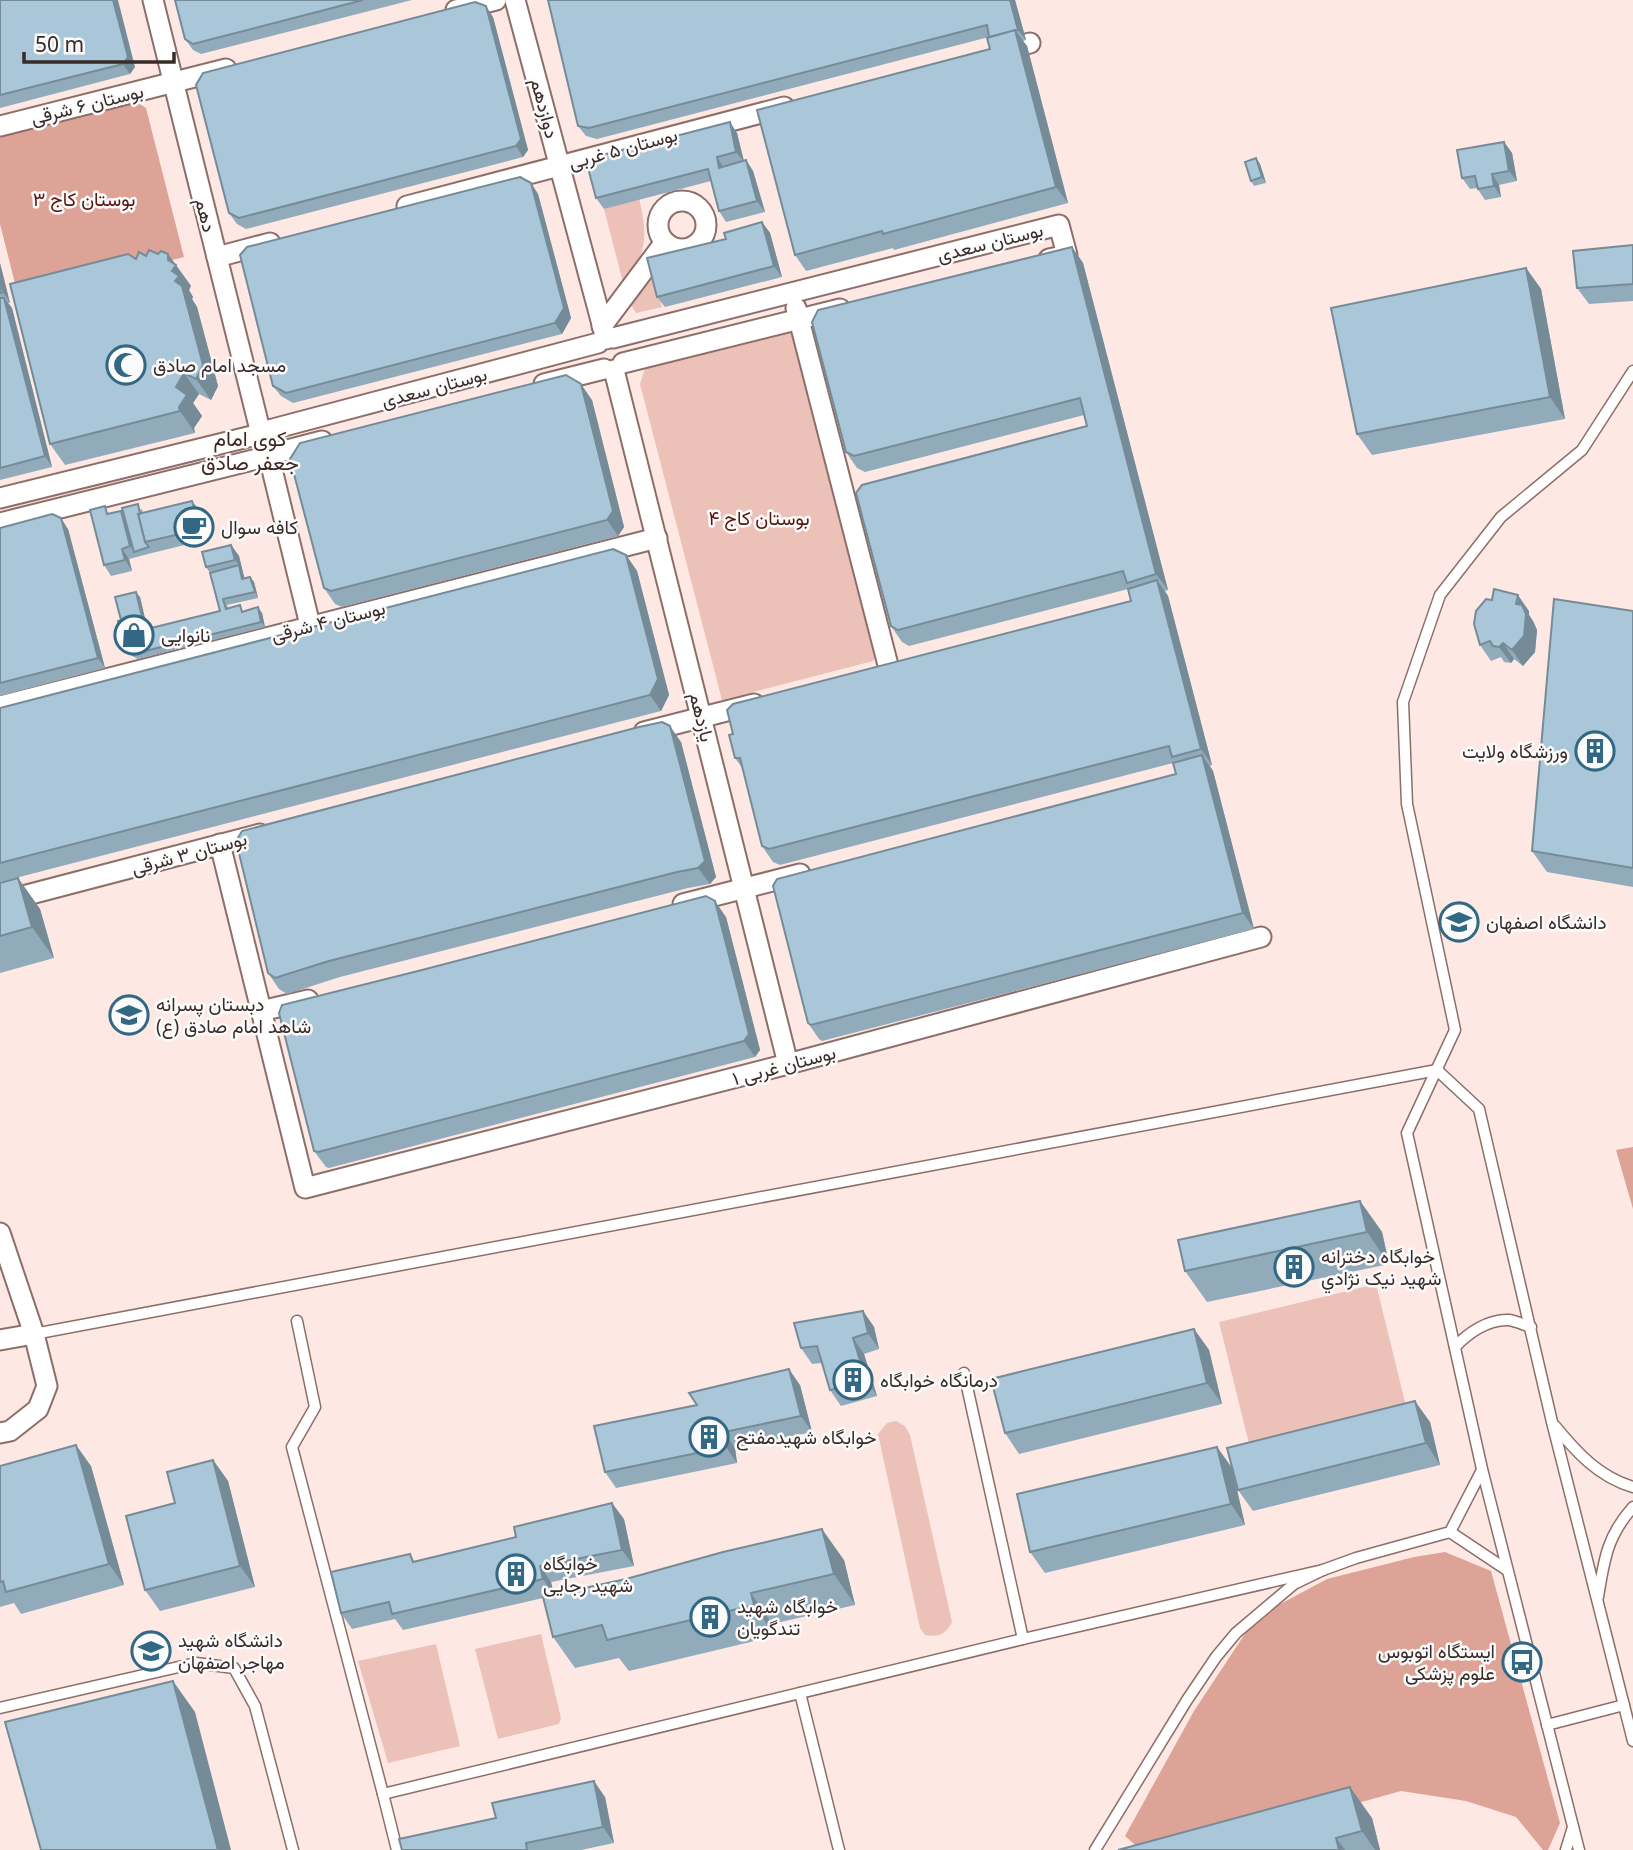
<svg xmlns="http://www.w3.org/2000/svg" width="1633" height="1850" font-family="'Noto Sans',Vazirmatn,sans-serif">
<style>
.green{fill:#ecc1b8}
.forest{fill:#dea397}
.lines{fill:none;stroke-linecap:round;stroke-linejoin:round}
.service-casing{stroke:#8d6e68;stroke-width:13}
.minor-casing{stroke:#8d6e68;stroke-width:23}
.service{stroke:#fff;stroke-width:10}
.minor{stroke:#fff;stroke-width:19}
.wall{fill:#91abbb}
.shaded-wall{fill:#768b98}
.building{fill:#a9c7d9;stroke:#768b98;stroke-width:2}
.labels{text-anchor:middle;stroke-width:5;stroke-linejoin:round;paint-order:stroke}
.street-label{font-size:19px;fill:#392b29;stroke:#fbfbfb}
.park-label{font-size:19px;fill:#591409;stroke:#fbfbfb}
.poi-label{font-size:19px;fill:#392b29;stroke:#fbfbfb;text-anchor:start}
.neighbourhood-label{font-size:21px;fill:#402621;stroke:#fbfbfb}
</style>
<rect width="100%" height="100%" fill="#fee8e4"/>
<g class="green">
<path d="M639,198c10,44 6,52 -14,92l-21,-81z"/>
<polygon points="652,272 662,307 636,313 631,305"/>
<polygon points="791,329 799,342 879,652 873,661 722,700 640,384 645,368"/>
<polygon points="1376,1284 1408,1414 1251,1452 1219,1322"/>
<path d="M896,1421l9,5 5,9 42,187c-7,13 -13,15 -27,13l-5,-7 -42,-194 9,-11z"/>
<polygon points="541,1634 561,1718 559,1724 498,1739 475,1649"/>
<polygon points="436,1644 460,1746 388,1763 358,1661"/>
</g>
<g class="forest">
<polygon points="135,101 146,108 184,257 19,299 0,224 0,137"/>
<polygon points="1633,1147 1633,1209 1616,1150"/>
<polygon points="1445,1552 1491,1571 1560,1823 1548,1850 1543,1850 1516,1817 1466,1801 1401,1791 1189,1850 1141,1850 1125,1836 1194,1711 1256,1617 1327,1579 1414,1557"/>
</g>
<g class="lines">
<g class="service-casing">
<g id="service">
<polyline points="1437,1070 1479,1109 1552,1422 1633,1741"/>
<polyline points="297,1321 315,1407 292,1447 383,1794 1023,1639"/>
<polyline points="34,1334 1437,1070"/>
<path d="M1455,1347c13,-14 33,-28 54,-27 7,1 15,5 22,7"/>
<polyline points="964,1373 1023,1639 1323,1570"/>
<path d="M1555,1426c22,27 44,51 78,61"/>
<polyline points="1450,1532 1507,1570"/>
<path d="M1598,1597c6,-37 9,-61 35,-90"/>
<polyline points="800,1693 839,1850"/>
<polyline points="0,1708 196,1663 234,1668 255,1706 293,1850"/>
<polyline points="1547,1725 1624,1705"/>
<polyline points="383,1794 397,1850"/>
<polyline points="1095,1850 1187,1700 1216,1657 1236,1633 1294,1584 1323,1570 1356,1558 1450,1532 1482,1470"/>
<polyline points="1566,1850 1573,1827"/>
<polyline points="1579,1850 1482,1469 1407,1133 1455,1030 1407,804 1403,702 1440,595 1501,517 1582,450 1633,371"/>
</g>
</g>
<g class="minor-casing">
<g id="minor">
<polyline points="153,0 260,430"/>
<polyline points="515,0 606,339"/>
<polyline points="456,10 496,0"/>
<polyline points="1000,51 1030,43"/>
<polyline points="0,126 226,69"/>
<circle cx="682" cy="225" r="24"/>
<polyline points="407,206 784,107"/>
<polyline points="217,257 270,243"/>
<polyline points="796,308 889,669"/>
<polyline points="602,326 665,242"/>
<polyline points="613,338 1059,225 1067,255 1049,259"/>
<polyline points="623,363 840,309"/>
<polyline points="614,370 788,1064"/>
<polyline points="544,384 604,369"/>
<polyline points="269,430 598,343"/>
<polyline points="276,453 322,441"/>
<polyline points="269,457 310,625"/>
<polyline points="0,498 252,436"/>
<polyline points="0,523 261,458"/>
<polyline points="0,706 657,538"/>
<polyline points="644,732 754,704"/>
<polyline points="220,844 305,1188 788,1064 1261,937"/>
<polyline points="0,902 260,834"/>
<polyline points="683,904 800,874"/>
<polyline points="261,1011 308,1000"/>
<polyline points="0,1233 34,1334 47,1386 38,1409 10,1431 0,1433"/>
<polyline points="0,1340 34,1334"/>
</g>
</g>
<use href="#service" class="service"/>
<use href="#minor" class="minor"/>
</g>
<g class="wall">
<polygon points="0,0 135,67 130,74 0,108"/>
<polygon points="175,0 412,0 201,54 193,50 185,39"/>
<polygon points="548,0 1015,0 1026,40 1023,41 1027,46 1068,203 894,250 893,248 806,271 795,255 990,49 989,37 597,139 586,136 578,126"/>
<polygon points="493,17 528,150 523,157 246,229 237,224 229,213"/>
<polygon points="737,133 744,161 746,160 753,171 765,212 726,222 719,211 711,181 604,209 596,198"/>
<polygon points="1504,142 1512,153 1517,181 1499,185 1501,197 1485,200 1477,188 1470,189 1462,178"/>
<polygon points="1256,158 1260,164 1266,183 1254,186 1251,181"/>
<polygon points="531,183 538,194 571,318 562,334 293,403 281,396 273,386"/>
<polygon points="762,222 770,233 782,277 665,307 657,297 726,239"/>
<polygon points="1633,245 1633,301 1589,304 1577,288"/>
<polygon points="1072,247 1083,263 1168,590 1165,591 1168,596 1212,765 1210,766 1213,771 1254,929 822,1041 819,1039 808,1023 1176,774 1173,763 780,865 773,862 762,846 743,769 735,758 1131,601 1128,589 909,646 902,642 891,626 1087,426 1084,415 865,472 857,468 846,452"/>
<polygon points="168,254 191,286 189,290 193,297 192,299 197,307 218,386 211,400 199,394 193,403 202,416 194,428 195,433 65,465 50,444 136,259 146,256"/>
<polygon points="0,263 10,303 8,303 12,308 52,467 0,480"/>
<polygon points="1526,268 1541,289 1565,419 1372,455 1357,434"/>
<polygon points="592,400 624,527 618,536 342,607 335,604 324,588"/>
<polygon points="142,509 143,513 200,511 205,529 199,536 201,541 152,553 129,559 132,571 111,576 104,565 110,514 124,516"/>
<polygon points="0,528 68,529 105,668 0,696"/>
<polygon points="231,545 239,556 244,578 250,577 254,582 258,598 227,605 228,608 244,611 262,613 265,627 138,659 132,656 124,646 121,620 140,597 147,629 220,611 210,573 206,567"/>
<polygon points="626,555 637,571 669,695 661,711 0,882 0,708"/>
<polygon points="1529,611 1529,615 1533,621 1537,630 1535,652 1523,666 1514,659 1511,663 1504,662 1501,657 1491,661 1480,645"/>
<polygon points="1633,611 1633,887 1547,872 1532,851"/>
<polygon points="681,742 716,877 710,884 688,888 340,977 287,994 279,989 268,973"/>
<polygon points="18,878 40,909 54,958 0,973 0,883"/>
<polygon points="726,917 760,1050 755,1057 329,1168 326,1167 314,1151"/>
<polygon points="1360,1201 1382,1232 1389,1264 1207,1302 1185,1271"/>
<polygon points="863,1311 874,1327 879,1349 864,1354 877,1396 841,1406 830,1390 822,1363 812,1364 801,1348"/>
<polygon points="1194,1329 1209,1350 1222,1404 1019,1454 1005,1433"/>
<polygon points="800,1385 812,1432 735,1448 737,1463 616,1488 605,1472"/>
<polygon points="1430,1422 1440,1465 1253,1511 1238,1490"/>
<polygon points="1217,1447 1232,1468 1245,1525 1045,1573 1030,1552"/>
<polygon points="213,1460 228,1481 255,1587 160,1611 145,1590 175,1503"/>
<polygon points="0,1466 91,1466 124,1585 21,1614 14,1603 0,1607"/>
<polygon points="624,1519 634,1566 551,1582 554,1595 844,1560 855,1605 772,1624 775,1636 629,1671 619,1658 575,1668 553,1637 543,1598 403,1630 395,1619 352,1629 341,1613 410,1554 415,1562"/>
<polygon points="605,1797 614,1843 581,1850 402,1850"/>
<polygon points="1372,1818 1380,1850 1118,1850"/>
</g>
<g class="shaded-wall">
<polygon points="113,0 118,0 135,67 130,74 123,64"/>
<polygon points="1010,0 1015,0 1026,40 1018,30"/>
<polygon points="486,6 493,17 528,150 523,157 516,146"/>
<polygon points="1015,30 1027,46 1068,203 1056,187"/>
<polygon points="730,122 737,133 744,162 736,152"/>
<polygon points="1504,142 1512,153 1517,181 1509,171"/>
<polygon points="717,157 724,168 719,168"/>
<polygon points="1256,158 1260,164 1266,183 1262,177"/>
<polygon points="746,160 753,171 765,212 757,201"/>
<polygon points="1492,174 1499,185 1501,197 1494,186"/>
<polygon points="531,183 538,194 571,318 562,334 555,323"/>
<polygon points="762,222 770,233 782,277 774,266"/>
<polygon points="1072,247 1083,263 1168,590 1156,574"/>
<polygon points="168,254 191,286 189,290 193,297 192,299 197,307 218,386 211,400 196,379 175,281 168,260"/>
<polygon points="0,263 10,303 3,292 0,281"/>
<polygon points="1526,268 1541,289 1565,419 1550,397"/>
<polygon points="4,298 12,308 52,467 45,456"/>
<polygon points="184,373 199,394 193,403 202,416 194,428 195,433 180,411 176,387"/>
<polygon points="581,384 592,400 624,527 618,536 607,520"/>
<polygon points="192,501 200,511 205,529 199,536 201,541 193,531 192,526"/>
<polygon points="121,511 128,522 134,552 130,546"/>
<polygon points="61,518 68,529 105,668 98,658"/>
<polygon points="231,545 239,556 246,584 242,579 239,565 235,560"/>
<polygon points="122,549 129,559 132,571 125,560"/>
<polygon points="626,555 637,571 669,695 661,711 650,695"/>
<polygon points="250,577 254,582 258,598 255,592"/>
<polygon points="1157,580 1168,596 1212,765 1201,749"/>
<polygon points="136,592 140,597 149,635 141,624"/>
<polygon points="1518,595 1529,611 1529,615 1533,621 1537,630 1535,652 1523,666 1512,650"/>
<polygon points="258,607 262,613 265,627 261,622"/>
<polygon points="135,626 143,636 145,651 141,646"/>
<polygon points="1503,643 1514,659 1511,663 1499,647"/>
<polygon points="670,726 681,742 716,877 710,884 698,868"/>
<polygon points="1202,755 1213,771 1254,929 1243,913"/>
<polygon points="18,878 40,909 54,958 32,927"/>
<polygon points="715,901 726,917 760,1050 755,1057 744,1041"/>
<polygon points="1360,1201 1382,1232 1389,1264 1367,1232"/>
<polygon points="863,1311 874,1327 879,1349 868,1333"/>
<polygon points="1194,1329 1209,1350 1222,1404 1207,1383"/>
<polygon points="853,1338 864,1354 877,1396 866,1380"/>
<polygon points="789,1369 800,1385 812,1432 801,1416"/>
<polygon points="1415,1401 1430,1422 1440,1465 1426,1443"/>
<polygon points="724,1432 735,1448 737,1463 726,1447"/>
<polygon points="76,1445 91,1466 124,1585 109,1564"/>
<polygon points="1217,1447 1232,1468 1245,1525 1231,1504"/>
<polygon points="213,1460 228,1481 255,1587 240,1566"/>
<polygon points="612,1503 624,1519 634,1566 622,1550"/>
<polygon points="822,1529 844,1560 855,1605 834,1574"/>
<polygon points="540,1566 551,1582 554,1595 543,1579"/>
<polygon points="751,1593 772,1624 775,1636 754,1605"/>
<polygon points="173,1681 195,1712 231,1850 218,1850"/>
<polygon points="594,1781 605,1797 614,1843 603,1827"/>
<polygon points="1350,1787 1372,1818 1380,1850 1375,1850 1362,1831"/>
<polygon points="1336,1838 1345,1850 1339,1850"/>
</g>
<g class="building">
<polygon points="0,0 113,0 128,57 123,64 0,95"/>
<polygon points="175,0 363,0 193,44 185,39"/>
<polygon points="548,0 1010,0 1018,30 989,37 987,25 589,128 578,126"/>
<polygon points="475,2 486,6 521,139 516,146 239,218 229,213 196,85 203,73"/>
<polygon points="1015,30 1056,187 883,234 882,231 795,255 757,110 990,49 987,38"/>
<polygon points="730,122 736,152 717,157 719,168 746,160 757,201 719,211 708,169 596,198 588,168 594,157"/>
<polygon points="1504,142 1509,171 1492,174 1494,186 1478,189 1475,176 1462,178 1457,150"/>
<polygon points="1256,158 1262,177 1251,181 1245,162"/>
<polygon points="520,177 531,183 564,308 555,323 286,393 273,386 240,255 247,247"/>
<polygon points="762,222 774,266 657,297 647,258 726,239 724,233"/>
<polygon points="1633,245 1633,284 1577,288 1573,251"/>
<polygon points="1072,247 1156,574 1127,583 1123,571 898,630 891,626 856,493 862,485 1087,426 1080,398 854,456 846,452 812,322 818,310"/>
<polygon points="149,250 158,254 161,251 168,254 168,260 176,265 172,271 179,276 175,281 182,286 203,365 196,379 184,373 176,387 187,395 179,407 180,411 50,444 10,284 128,254 136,259 139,252 146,256"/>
<polygon points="1526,268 1550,397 1357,434 1331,308"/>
<polygon points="0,281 3,292 0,293"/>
<polygon points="0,298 4,298 45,456 0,468"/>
<polygon points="566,375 581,384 613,511 607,520 331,591 324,588 290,459 300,443"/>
<polygon points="192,501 197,519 192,526 193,531 145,542 138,514"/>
<polygon points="138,504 140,514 138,514 145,542 149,547 134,552 122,508"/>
<polygon points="105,506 107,514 121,511 130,546 122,549 125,560 104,565 90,510"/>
<polygon points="52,514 61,518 98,658 0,683 0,528"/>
<polygon points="231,545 235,560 206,567 202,552"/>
<polygon points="613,549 626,555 658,679 650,695 0,863 0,708"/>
<polygon points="239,565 242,579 250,577 255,592 223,599 226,609 240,605 242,612 258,607 261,622 145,651 139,631 220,611 210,573"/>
<polygon points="1157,580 1201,749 1172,757 1169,746 769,849 762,846 740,758 735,758 729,735 733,734 727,710 733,704 1131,601 1128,589"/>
<polygon points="1494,589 1518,595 1516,604 1522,605 1526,614 1524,636 1512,650 1503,643 1499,647 1493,646 1490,641 1480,645 1474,624 1476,611 1486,599 1492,600"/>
<polygon points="136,592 143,621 139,616 121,620 115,597"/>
<polygon points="1554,599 1633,611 1633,868 1532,851"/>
<polygon points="139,616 141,624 135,626 141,646 131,649 124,646 118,621"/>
<polygon points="662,722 670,726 705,861 698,868 677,872 329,961 275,978 268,973 236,841 242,831 639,727"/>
<polygon points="1202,755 1243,913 811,1025 808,1023 773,886 777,879 1176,774 1173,763"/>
<polygon points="18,878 32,927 0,936 0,883"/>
<polygon points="706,896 715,901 749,1034 744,1041 318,1152 314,1151 279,1013 282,1005 422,970"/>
<polygon points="1360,1201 1367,1232 1185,1271 1178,1240"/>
<polygon points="863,1311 868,1333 853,1338 866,1380 830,1390 817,1346 801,1348 794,1323"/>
<polygon points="1194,1329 1207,1383 1005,1433 991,1379"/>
<polygon points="789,1369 801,1416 724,1432 726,1447 605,1472 594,1426 697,1405 689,1393"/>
<polygon points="1415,1401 1426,1443 1238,1490 1227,1448"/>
<polygon points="76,1445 109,1564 6,1592 3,1581 0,1582 0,1466"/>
<polygon points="1217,1447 1231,1504 1030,1552 1017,1494"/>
<polygon points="213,1460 240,1566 145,1590 126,1516 175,1503 167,1472"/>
<polygon points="612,1503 622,1550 540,1566 543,1579 392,1614 389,1602 341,1613 331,1572 410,1554 413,1562 516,1537 514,1527"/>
<polygon points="822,1529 834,1574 751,1593 754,1605 607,1640 602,1625 553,1637 543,1597 626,1579 723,1552"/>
<polygon points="173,1681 218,1850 41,1850 5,1722"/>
<polygon points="594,1781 603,1827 526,1843 527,1850 402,1850 399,1839 496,1818 492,1803"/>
<polygon points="1350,1787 1362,1831 1336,1838 1339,1850 1118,1850"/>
</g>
<defs>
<g id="mosque-ring" transform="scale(2.0125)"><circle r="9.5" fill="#fbfbfb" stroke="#336884" stroke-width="1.5"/><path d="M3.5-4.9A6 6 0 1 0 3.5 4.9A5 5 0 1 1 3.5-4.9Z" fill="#336884"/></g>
<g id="cafe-ring" transform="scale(2.0125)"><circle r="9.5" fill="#fbfbfb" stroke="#336884" stroke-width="1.5"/><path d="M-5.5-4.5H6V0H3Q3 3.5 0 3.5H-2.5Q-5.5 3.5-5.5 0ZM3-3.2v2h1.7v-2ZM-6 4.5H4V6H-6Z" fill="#336884"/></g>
<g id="shop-ring" transform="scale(2.0125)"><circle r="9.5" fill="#fbfbfb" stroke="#336884" stroke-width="1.5"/><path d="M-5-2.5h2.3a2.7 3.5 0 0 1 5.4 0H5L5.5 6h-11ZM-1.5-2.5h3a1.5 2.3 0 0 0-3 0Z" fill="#336884"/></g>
<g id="building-ring" transform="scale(2.0125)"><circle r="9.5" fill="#fbfbfb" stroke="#336884" stroke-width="1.5"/><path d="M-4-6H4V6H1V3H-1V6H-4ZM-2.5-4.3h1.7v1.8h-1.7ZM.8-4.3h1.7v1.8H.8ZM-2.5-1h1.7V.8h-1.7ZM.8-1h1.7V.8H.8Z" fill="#336884"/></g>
<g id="university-ring" transform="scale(2.0125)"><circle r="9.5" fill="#fbfbfb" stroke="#336884" stroke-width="1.5"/><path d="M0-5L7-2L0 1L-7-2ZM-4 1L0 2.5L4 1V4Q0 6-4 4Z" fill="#336884"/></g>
<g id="school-ring" transform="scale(2.0125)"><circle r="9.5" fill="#fbfbfb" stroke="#336884" stroke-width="1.5"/><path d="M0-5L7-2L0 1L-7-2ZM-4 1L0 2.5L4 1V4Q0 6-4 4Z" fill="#336884"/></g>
<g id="bus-ring" transform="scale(2.0125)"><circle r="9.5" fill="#fbfbfb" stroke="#336884" stroke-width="1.5"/><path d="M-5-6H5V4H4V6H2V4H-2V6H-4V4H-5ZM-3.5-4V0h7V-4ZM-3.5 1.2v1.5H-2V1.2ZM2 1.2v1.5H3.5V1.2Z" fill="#336884"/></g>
</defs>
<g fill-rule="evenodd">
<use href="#mosque-ring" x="126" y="365"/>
<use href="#cafe-ring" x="194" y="527"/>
<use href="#shop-ring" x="134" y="635"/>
<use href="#building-ring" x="1595" y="751"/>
<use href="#university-ring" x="1459" y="922"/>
<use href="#school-ring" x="129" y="1015"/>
<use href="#building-ring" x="1294" y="1267"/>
<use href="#building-ring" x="853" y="1380"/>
<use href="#building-ring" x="709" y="1437"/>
<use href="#building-ring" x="516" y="1574"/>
<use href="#building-ring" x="710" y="1617"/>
<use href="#university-ring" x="151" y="1651"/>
<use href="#bus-ring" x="1522" y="1662"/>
</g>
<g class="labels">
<g class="street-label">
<text transform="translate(87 104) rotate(-14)" y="7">بوستان ۶ شرقی</text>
<text transform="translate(545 108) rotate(75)" y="7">دوازدهم</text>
<text transform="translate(623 148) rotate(-15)" y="7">بوستان ۵ غربی</text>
<text transform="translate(206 215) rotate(76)" y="7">دهم</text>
<text transform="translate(990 242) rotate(-14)" y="7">بوستان سعدی</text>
<text transform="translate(434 387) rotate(-15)" y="7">بوستان سعدی</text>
<text transform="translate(328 621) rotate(-14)" y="7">بوستان ۴ شرقی</text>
<text transform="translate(702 717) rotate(76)" y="7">یازدهم</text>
<text transform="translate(189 853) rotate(-15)" y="7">بوستان ۳ شرقی</text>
<text transform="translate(784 1065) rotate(-15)" y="7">بوستان غربی ۱</text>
</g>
<g class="park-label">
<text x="84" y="206">بوستان کاج ۳</text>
<text x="759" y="525">بوستان کاج ۴</text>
</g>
<g class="poi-label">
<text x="153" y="372">مسجد امام صادق</text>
<text x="221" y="534">کافه سوال</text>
<text x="161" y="642">نانوایی</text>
<text x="1568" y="758" text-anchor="end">ورزشگاه ولایت</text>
<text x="1486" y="929">دانشگاه اصفهان</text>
<text x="156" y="1011">دبستان پسرانه<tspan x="156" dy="22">شاهد امام صادق (ع)</tspan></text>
<text x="1321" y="1263">خوابگاه دخترانه<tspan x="1321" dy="22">شهيد نيک نژادي</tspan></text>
<text x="880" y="1387">درمانگاه خوابگاه</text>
<text x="736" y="1444">خوابگاه شهیدمفتح</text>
<text x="543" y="1570">خوابگاه<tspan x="543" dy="22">شهید رجایی</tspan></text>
<text x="737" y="1613">خوابگاه شهید<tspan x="737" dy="22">تندگویان</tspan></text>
<text x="178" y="1647">دانشگاه شهید<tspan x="178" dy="22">مهاجر اصفهان</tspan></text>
<text x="1495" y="1658" text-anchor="end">ایستگاه اتوبوس<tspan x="1495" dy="22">علوم پزشکی</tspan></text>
</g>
<g class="neighbourhood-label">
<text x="250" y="446">کوی امام<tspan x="250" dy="24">جعفر صادق</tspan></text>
</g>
</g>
<path d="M24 52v10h150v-10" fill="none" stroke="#392b29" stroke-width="3.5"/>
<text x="35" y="52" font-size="21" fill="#392b29" stroke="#fbfbfb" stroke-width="5" paint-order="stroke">50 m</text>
</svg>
